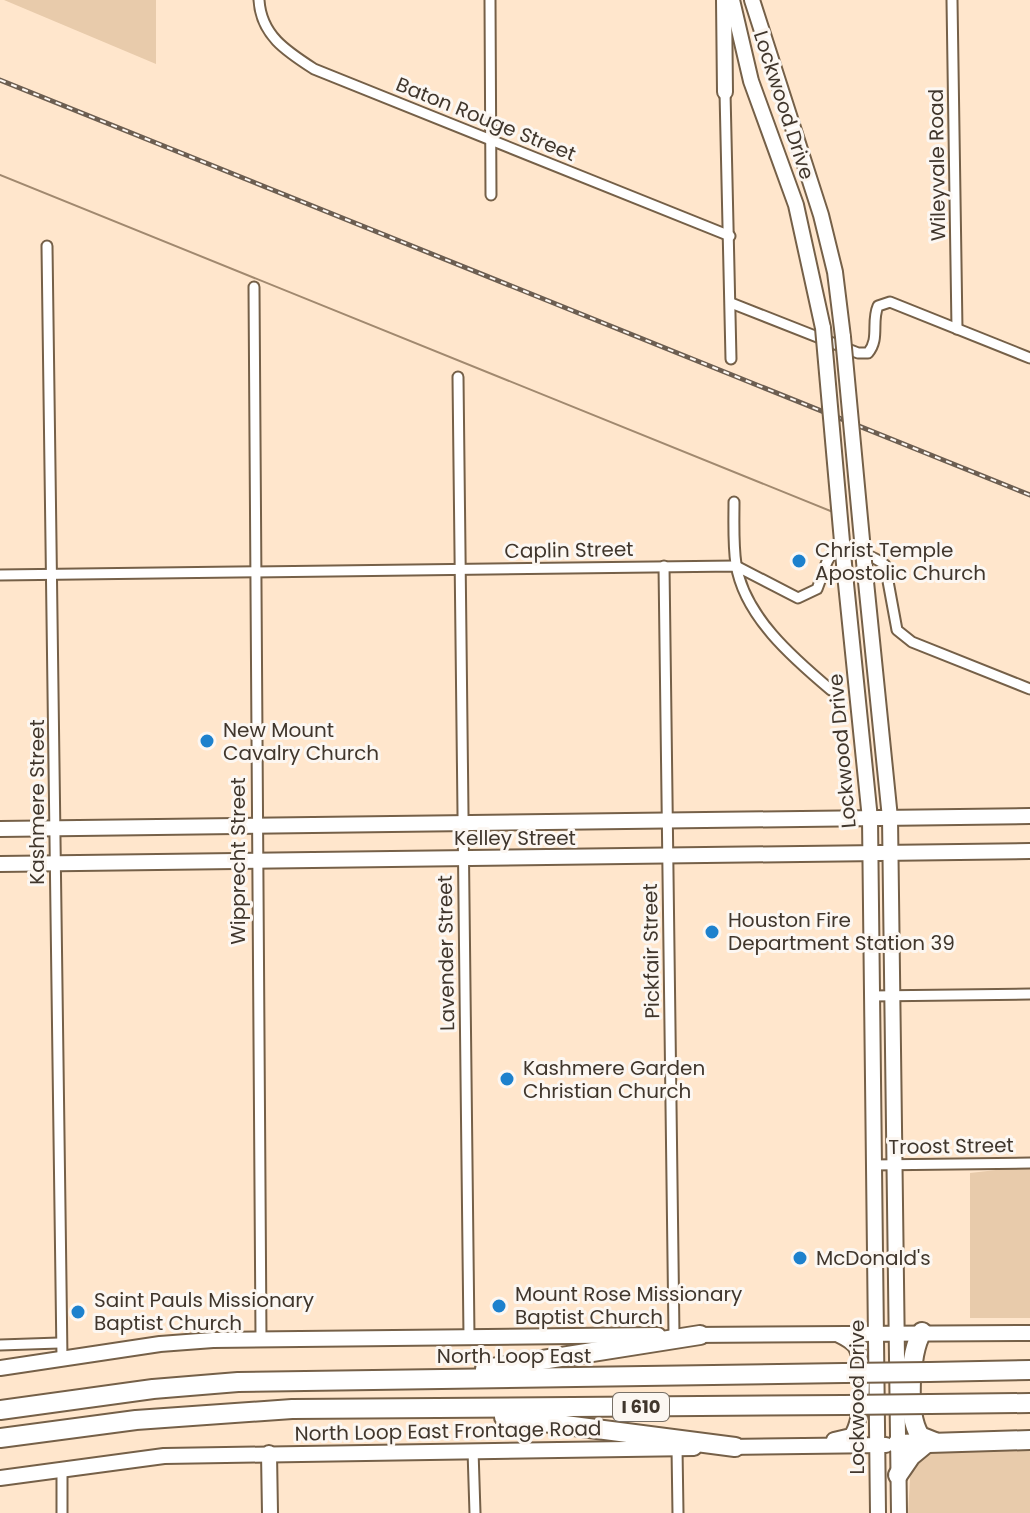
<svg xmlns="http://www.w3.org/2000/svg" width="1030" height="1513" font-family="Poppins,sans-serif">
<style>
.green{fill:#e8cbab}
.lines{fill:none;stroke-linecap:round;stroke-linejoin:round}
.stream{stroke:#a1896f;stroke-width:2}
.street-casing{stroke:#756048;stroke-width:13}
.secondary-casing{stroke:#756048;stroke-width:18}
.highway-casing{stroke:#756048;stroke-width:22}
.street{stroke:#fff;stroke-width:9}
.secondary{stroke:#fff;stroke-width:14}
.highway{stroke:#fff;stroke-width:18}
.rail-casing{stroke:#6c5e51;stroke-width:5}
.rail{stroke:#fcf7f2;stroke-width:2;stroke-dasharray:6;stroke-linecap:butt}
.secondary-bridge-casing{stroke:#756048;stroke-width:18;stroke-linecap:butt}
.highway-bridge-casing{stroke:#756048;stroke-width:22;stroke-linecap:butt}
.secondary-bridge{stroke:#fff;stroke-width:14}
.highway-bridge{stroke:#fff;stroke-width:18}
.poi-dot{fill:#1d81cd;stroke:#fcf7f2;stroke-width:3}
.labels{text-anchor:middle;stroke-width:6;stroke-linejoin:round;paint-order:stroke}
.shield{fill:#fcf7f2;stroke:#787067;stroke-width:2}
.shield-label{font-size:18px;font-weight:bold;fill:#40362c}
.street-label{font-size:20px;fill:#40362c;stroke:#fcf7f2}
.poi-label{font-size:20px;fill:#40362c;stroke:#fcf7f2;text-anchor:start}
</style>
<rect width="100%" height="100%" fill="#ffe6cc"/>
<g class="green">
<polygon points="5,0 156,0 156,64 4,0"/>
<polygon points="1030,1166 1030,1318 970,1318 970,1173"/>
<polygon points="1030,1448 1030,1513 908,1513 911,1462 923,1452"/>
</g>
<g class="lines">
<polyline class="stream" points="0,175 833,512"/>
<g class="street-casing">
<g id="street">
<path d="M259,0c2,35 27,51 55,69l416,167"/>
<polyline points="490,0 491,195"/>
<polyline points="952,0 957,329"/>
<polyline points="725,92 731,359"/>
<polyline points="47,246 62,1358"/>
<polyline points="254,287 261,1338"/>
<path d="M731,303l127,50h10c12,-14 3,-31 10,-47l12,-4 140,56"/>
<polyline points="458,377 469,1337"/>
<path d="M734,502c0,20 -1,42 2,62 8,52 57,94 95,126"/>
<polyline points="664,566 674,1335"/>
<path d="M0,575l736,-9 62,32 19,-9c11,-27 10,-50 45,-36 8,3 16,6 23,12l12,65 15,12 118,47"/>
<polyline points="871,996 1030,994"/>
<polyline points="872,1165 1030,1163"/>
<polyline points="0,1345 59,1343"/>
<polyline points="677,1448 678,1513"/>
<polyline points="473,1450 475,1513"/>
<polyline points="62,1468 62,1513"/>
</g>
</g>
<g class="secondary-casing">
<g id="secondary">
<polyline points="724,0 725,92"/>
<polyline points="732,0 751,81 796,205 823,328"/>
<polyline points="752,0 821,215 835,272 843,337"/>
<polyline points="844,564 870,819 878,1513"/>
<polyline points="865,572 890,818 899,1513"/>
<polyline points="0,829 1030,816"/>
<polyline points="0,864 1030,851"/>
<polyline points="690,1335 1030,1333"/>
<polyline points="0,1368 160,1344 213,1340 658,1335"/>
<path d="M834,1440l17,-4c12,-14 15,-74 4,-90 -4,-5 -10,-8 -16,-11"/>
<polyline points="727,1447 886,1445"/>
<polyline points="269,1453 270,1513"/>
<polyline points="0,1478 164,1456 694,1448"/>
</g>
</g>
<g class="highway-casing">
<g id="highway">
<path d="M922,1332c-13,22 -16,82 -2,104l15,6"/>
<polyline points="485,1369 700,1335"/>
<polyline points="929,1372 1030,1370"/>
<polyline points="930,1404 1030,1403"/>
<polyline points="0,1410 153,1389 238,1382 844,1373"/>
<polyline points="504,1417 735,1447"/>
<polyline points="0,1438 136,1420 292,1409 844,1405"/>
<polyline points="897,1444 1030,1440"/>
<polyline points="898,1475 911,1456 928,1442"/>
</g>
</g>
<use href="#street" class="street"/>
<use href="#secondary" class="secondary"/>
<use href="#highway" class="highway"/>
<g class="rail-casing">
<polyline id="rail" points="0,80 1030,495"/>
</g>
<use href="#rail" class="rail"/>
<g class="secondary-bridge-casing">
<g id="secondary-bridge">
<polyline points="823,328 844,564"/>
<polyline points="843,337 865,572"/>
</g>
</g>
<g class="highway-bridge-casing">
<g id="highway-bridge">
<polyline points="844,1373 929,1372"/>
<polyline points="844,1405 930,1404"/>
</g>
</g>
<use href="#secondary-bridge" class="secondary-bridge"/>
<use href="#highway-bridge" class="highway-bridge"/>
</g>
<g class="poi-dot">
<circle cx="799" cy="561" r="8"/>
<circle cx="207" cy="741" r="8"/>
<circle cx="712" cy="932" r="8"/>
<circle cx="507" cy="1079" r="8"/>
<circle cx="800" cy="1258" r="8"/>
<circle cx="499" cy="1306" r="8"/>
<circle cx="78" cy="1312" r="8"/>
</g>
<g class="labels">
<rect class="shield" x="613" y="1393" width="56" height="28" rx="6"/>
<g class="shield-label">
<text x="641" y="1413">I 610</text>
</g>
<g class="street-label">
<text transform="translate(784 105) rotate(72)" y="7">Lockwood Drive</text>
<text transform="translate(486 119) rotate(22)" y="7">Baton Rouge Street</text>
<text transform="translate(937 165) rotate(-91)" y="7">Wileyvale Road</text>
<text transform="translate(569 550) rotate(-1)" y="7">Caplin Street</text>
<text transform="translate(842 751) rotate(-95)" y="7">Lockwood Drive</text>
<text transform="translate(37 802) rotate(-90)" y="7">Kashmere Street</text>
<text x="515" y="845">Kelley Street</text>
<text transform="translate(238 861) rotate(-90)" y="7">Wipprecht Street</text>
<text transform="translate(651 951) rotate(-91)" y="7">Pickfair Street</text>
<text transform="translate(446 953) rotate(-91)" y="7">Lavender Street</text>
<text transform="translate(951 1146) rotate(-1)" y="7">Troost Street</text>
<text x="514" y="1363">North Loop East</text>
<text transform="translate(857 1397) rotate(-90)" y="7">Lockwood Drive</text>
<text transform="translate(448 1431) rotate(-1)" y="7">North Loop East Frontage Road</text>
</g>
<g class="poi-label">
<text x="815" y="557">Christ Temple<tspan x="815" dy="23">Apostolic Church</tspan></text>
<text x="223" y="737">New Mount<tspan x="223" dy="23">Cavalry Church</tspan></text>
<text x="728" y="927">Houston Fire<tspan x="728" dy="23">Department Station 39</tspan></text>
<text x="523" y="1075">Kashmere Garden<tspan x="523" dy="23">Christian Church</tspan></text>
<text x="816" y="1265">McDonald's</text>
<text x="515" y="1301">Mount Rose Missionary<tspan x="515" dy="23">Baptist Church</tspan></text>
<text x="94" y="1307">Saint Pauls Missionary<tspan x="94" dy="23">Baptist Church</tspan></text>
</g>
</g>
</svg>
